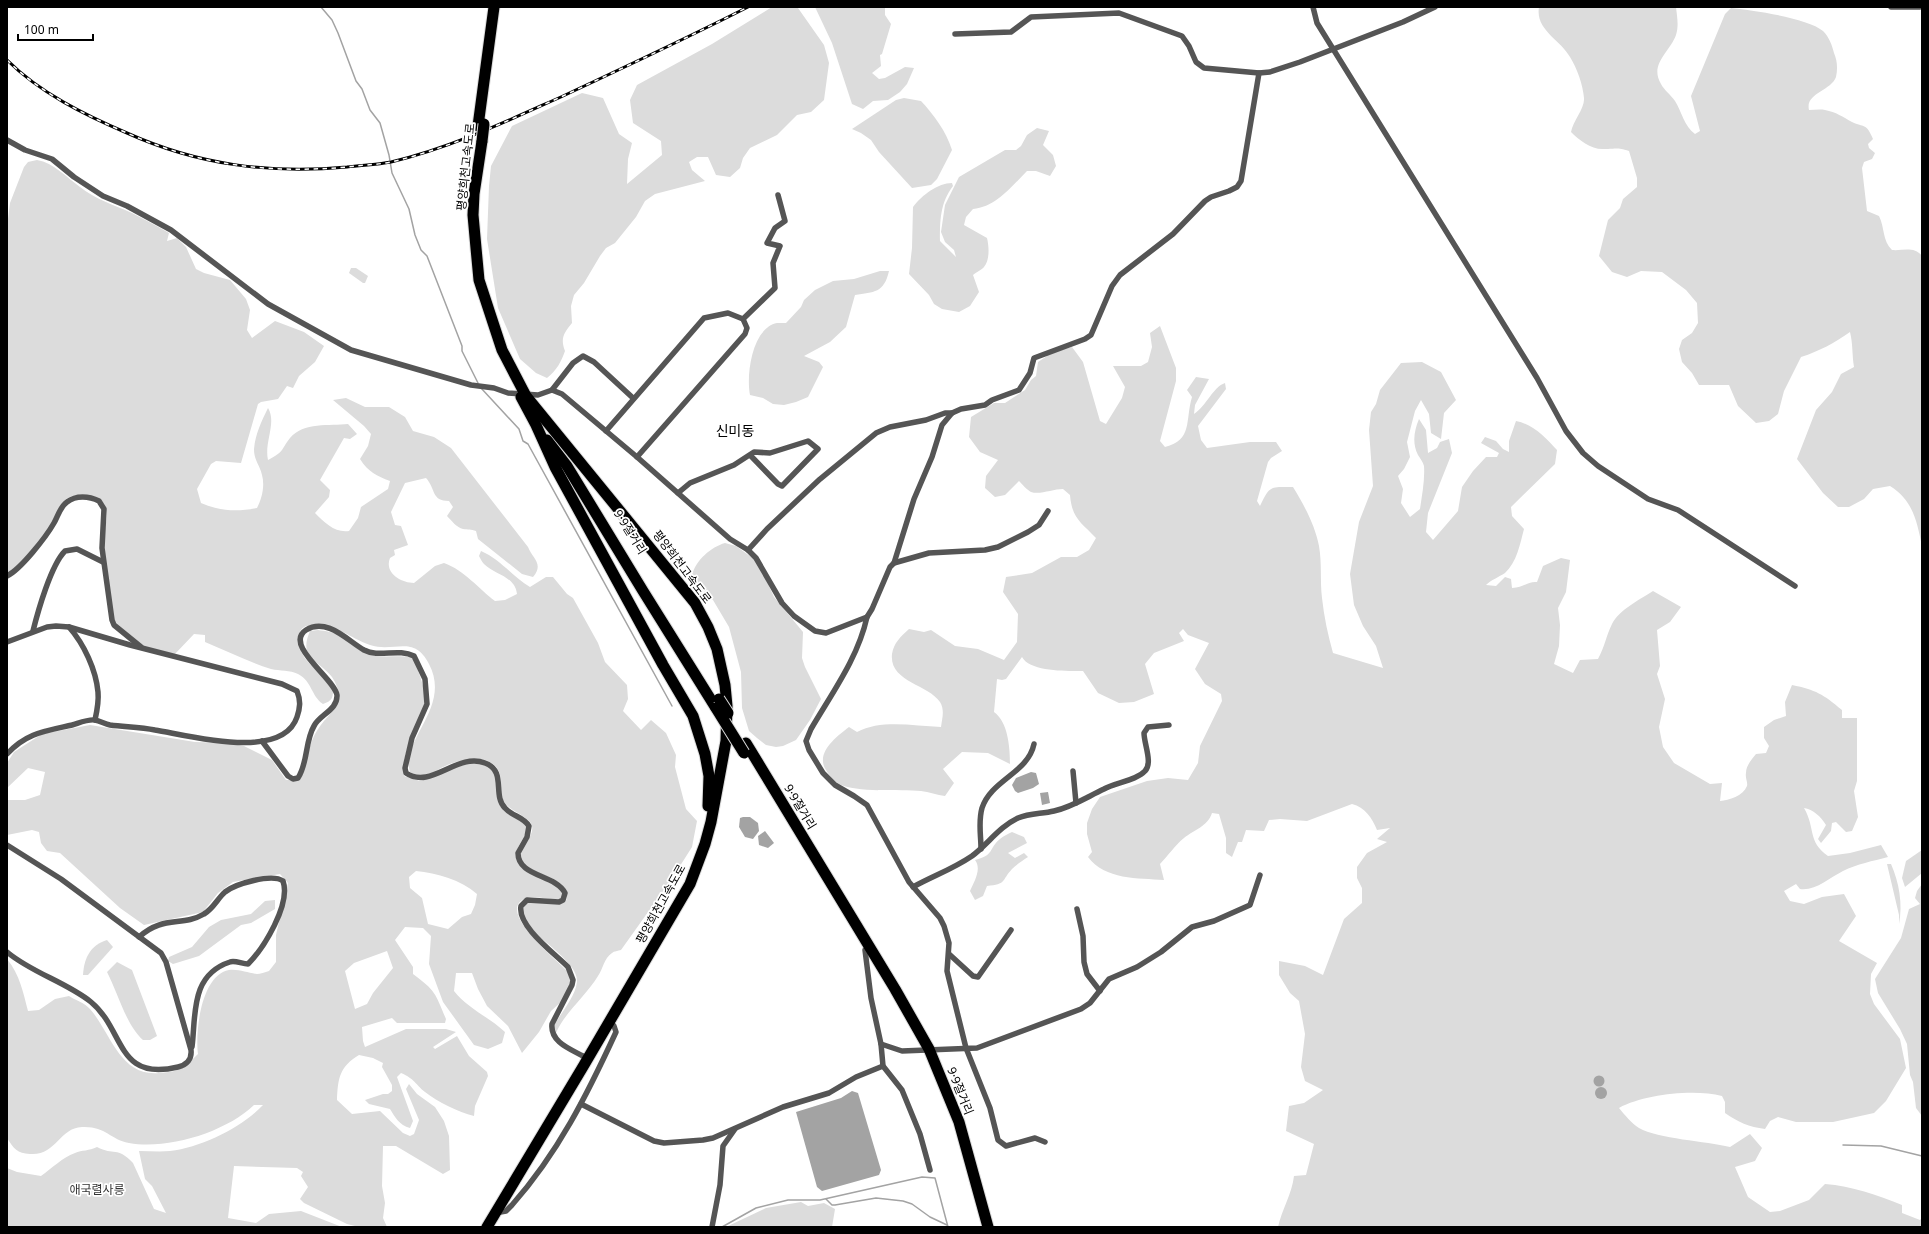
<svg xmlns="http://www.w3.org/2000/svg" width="1929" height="1234" font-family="'Noto Sans','Noto Sans KR',sans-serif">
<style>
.green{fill:#dcdcdc;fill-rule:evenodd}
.water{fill:#a3a3a3}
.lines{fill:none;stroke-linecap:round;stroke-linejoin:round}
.stream{stroke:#a3a3a3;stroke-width:1.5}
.highway-casing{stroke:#dbdbdb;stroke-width:13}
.street{stroke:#555;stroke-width:5.5}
.highway{stroke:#000;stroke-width:11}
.rail-casing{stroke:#000;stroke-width:3}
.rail{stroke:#fff;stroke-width:1.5;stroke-dasharray:4.5;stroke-linecap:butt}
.highway-bridge-casing{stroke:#dbdbdb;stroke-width:13;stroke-linecap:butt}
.highway-bridge{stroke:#000;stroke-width:11}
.labels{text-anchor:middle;stroke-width:3.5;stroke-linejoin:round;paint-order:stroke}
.street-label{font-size:12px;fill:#000;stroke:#fff}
.park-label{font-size:12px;fill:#333;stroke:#fff}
.quarter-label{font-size:14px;fill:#000;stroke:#fff}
</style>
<rect width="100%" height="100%" fill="#fff"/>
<g class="green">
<path d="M772,7h27l-1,1 26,37 5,18 -5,37 -13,12 -14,3 -20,20 -27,13 -7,10 -3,10 -10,9 -14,-2 -8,-18h-11l-8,5 3,8 13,11 -50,13 -10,7 -9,16 -21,26 -9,5 -6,8 -16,27 -10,12 -3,11 1,17c-8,10 -12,15 -7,28 -4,11 -8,19 -18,27l-11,-5 -16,-14 -22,-51 -11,-69 2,-53 2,-20 21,-40 70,-33 21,5 16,36 13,9 -4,16 -1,25 35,-29 -1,-14 -28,-18 -3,-23 7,-15 75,-41z"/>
<polygon points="815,7 885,7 885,15 891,24 882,54 880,55 881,66 872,73 879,79 885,78 905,67 914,68 907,84 900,92 888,100 873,101 863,109 852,104 832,43"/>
<path d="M1539,7h137c1,9 3,19 0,28 -6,17 -27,29 -15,49 3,6 10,11 14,17 7,11 9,25 20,33l5,-3 -9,-35 34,-82 6,-6c20,2 77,10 92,23 6,6 9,14 11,22 3,7 4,15 2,24 -5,14 -31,16 -27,33 5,0 11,-1 16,0 11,2 18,7 27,12 12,6 14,0 21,17l-5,5 1,4 6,5 -3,6 -8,3 -2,6 5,43 12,5c6,12 3,24 13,34 11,1 22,-4 30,6v290c-5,-24 -9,-46 -32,-60l-17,3 -9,10 -15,8h-11l-15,-14 -26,-34 19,-49 16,-18 9,-18 13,-7c-2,-12 -1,-23 -4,-35 -16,11 -30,19 -49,25l-17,34 -6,23 -9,7 -13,2 -18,-17 -9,-21h-30l-7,-12 -10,-11 -3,-13 3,-9 10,-7 6,-10 -1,-20 -11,-13 -24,-18 -21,-1 -14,6 -15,-5 -13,-16 9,-36 12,-12 3,-9 14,-12v-9l-8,-27c-13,-4 -12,-2 -25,-2 -12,1 -25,-9 -33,-17 2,-11 14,-24 13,-34 -1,-13 -7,-30 -14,-41 -9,-17 -35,-27 -31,-50z"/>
<path d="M904,98l17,3c13,14 25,30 31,49l-15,29 -6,6 -19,3 -33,-36 -8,-12 -10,-7 -9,-4 44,-29z"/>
<path d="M1037,128l12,3 -6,14 10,10 3,11 -6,10 -14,-5h-9c-16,16 -31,36 -54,38l-7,8 -2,8 23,13c2,8 3,22 -3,29 -2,3 -8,5 -11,8l6,17 -9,14 -11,6 -17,-3 -8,-5 -5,-9 -20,-21 3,-26 1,-41c9,-12 25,-24 39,-24l1,3c-13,17 -13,35 -13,55l16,16 -2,-7 -9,-8 -4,-10 4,-27 14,-28 46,-27h11l5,-4 6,-11z"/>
<path d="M37,160c17,3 29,17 43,27 15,12 34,18 52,26 12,6 25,13 37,20l-2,8 10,-3 9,9 10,22 8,4 26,7 16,19 4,11 -3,20 5,8 23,-17 29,11 20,14 -9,16 -16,14 -6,12 -6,-2 -9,13 -17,3 -3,2 -17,59 -25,-2 -5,3 -14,25 4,14c19,8 35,9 56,5 5,-10 8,-22 5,-33 -2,-10 -8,-14 -8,-26 1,-14 8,-29 14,-41 9,15 -4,34 0,52 17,-9 12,-9 22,-22 13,-16 40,-12 58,-14l9,10 -7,5 -6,-1 -24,42 10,10 -1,7 -14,16c10,10 20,20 34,18l9,-13 3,-11 27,-18 2,-8c-13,-5 -22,-9 -30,-22l8,-13 3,-12 -7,-8 -31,-26 13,-2 19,9h24l16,10 8,14 21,6 17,11 77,99c5,12 16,17 5,30l-11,-3 -44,-35 -2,-8c-5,-2 -8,-1 -13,-2 -6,-1 -12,-9 -16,-13l6,-9 -4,-6c-18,0 -13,-12 -23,-23l-21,5 -14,29 4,13 6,1 7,19 -14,5 1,5 -5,3c-6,15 11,25 24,25l21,-17 9,-3c20,7 35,26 51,38l10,-1 12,-6c-2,-18 -22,-19 -33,-30 -2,-2 -4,-6 -5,-8l2,-5c19,8 32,26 49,36l16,-10h7l14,17 6,4 25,45 7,19 22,23 1,14 -5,12 18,19 10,-10 15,13 10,22 -1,12 11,42 11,12 -5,26 -19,30 -52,73c-3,1 -7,1 -9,3 -8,5 -9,16 -14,23 -12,20 -33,36 -42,57h-2v-7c7,-14 21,-28 23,-44 2,-19 -38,-42 -48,-56 -3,-4 -5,-9 -7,-14l3,-8c13,-6 29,4 41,-3 7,-24 -31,-24 -42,-37 -12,-14 11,-24 8,-38 -1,-8 -22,-15 -27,-23 -9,-12 2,-28 -12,-39 -13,-10 -39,-3 -52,4 -6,3 -10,7 -17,8 -5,0 -9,-1 -14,-4 -10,-33 42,-64 19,-108 -15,-30 -35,-11 -59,-19 -22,-8 -30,-19 -56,-20 -8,0 -14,2 -15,11 -1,16 5,22 16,33 7,6 12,14 18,21 0,8 -1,11 -10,14 -12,-8 -11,-23 -25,-30 -8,-4 -18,-3 -27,-5 -22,-7 -44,-18 -66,-27v-7l-11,-1 -20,21 -31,-9 -29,-25c-3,-26 -10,-54 -10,-81 0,-11 6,-27 0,-36 -6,-11 -30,-12 -39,-4 -7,6 -9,17 -13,24 -12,18 -28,36 -45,50v-347l3,-24 14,-36 4,-5z"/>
<polygon points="351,268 356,268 368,276 365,283 363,283 349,273"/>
<path d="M880,271h9c-5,22 -15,21 -34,24l-9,32 -16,15 -26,14 15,6 4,5 -15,30 -12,5 -12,3 -11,-1 -10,-6 -13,-3c-4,-20 2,-67 27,-72 2,0 6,0 9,0l15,-16 3,-7 11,-10 18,-9 21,-2z"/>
<path d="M1160,326l16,42v13l-16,60 5,6c28,-7 20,-27 27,-50l-5,-7 9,-13 13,2 -14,26 -1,9c13,-9 19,-27 31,-31l1,6 -28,37 3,14 6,8 43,-6h26l6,9 -11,7 -3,4 -11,39 3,5c10,-21 10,-19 33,-19 11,18 22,38 26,59 3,17 1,35 3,52 2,19 6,37 11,55l50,15 -7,-22 -13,-20 -9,-21 -4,-31 9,-52 14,-36 -4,-56 2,-18 5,-8 4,-14 21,-27 21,-1 19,10 15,28 -12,13 -3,26 -10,-6 -2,-19 -8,-14 -6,11 -8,31 3,15 -6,12 -6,7 5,13 -2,14 9,14 10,-8c2,-14 5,-29 4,-43 -1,-4 -4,-8 -6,-11 -6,-12 -4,-24 1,-36l7,11 2,23 9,-5 3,-6 9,-3 3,14 -24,60 -2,19 7,8 25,-29 4,-24 11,-16 13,-14h11l2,-4 -18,-10 4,-6 11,4 7,8 6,3v-11l7,-20c17,3 30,17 41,29l-2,14 -44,43 1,9 12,13c-4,15 -7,33 -19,44 -6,4 -14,7 -19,12l10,1 9,-9 6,2 1,9c11,0 16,-7 25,-6l6,-16 18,-8 9,2 -4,32 -8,16 2,17 -1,21 -5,18 19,9 7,-13 18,-1c7,-13 8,-23 14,-35 7,-14 27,-24 41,-33l28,16 -11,15 -13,8 3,36 -3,8 8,25 -6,28 4,20 11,16 36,21 12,-1 -2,18c9,-1 23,-5 27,-15 1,-4 -2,-8 -1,-13 0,-7 5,-13 10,-19l10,-1 3,-7 -5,-8v-11l10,-7 12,-4 -1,-14 7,-17c24,5 31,9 50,25v8h15v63l-3,10 4,26 -6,14 -6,1 -10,-10 -4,1 -1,8 -10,12 -3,-4 8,-14c-5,-8 -13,-16 -22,-17 12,21 3,33 24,48l22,-3 31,-8 7,12c-15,4 -31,7 -45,14 -14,7 -27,20 -43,18l-4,-5 -12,7 6,10 14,3 18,-7 22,-3 12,22 -17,25 38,22 -6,11 -1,20 4,10 26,35 6,29 -20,33 -12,12 -41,9h-37l-18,-5 -8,4 -5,8c-16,-2 -27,-7 -40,-16v-11l-3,-6c-28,-7 -77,-2 -103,12 6,7 12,15 20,20 19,11 67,13 91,19l20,-13 12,14 -7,13 -20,6 13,30 22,15 10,-1 29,-11 16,-16c27,2 52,11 77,21v8l18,7 2,-2v9h-644c4,-18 14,-33 16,-51l12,-1 8,-31 -28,-13 3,-25 15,-3 19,-13 -18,-9 -4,-14 4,-33 -6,-33 -9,-8 -11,-18v-14l26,5 18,9 21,-56 18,-16v-15l-5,-10v-11l10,-14 20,-11 -10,-3 13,-11 -13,2c-5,-12 -12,-23 -25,-26l-45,17 -27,-2 -11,1 -5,11 -18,-1 -4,12h-4l-6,15 -6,-4v-15l-7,-24 -7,-1c-4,13 -18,17 -28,25 -9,7 -16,18 -24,26l4,16c-26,-2 -59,0 -76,-23l4,-5 -5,-18v-11l5,-14 8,-12 47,-16 21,-3 20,2 10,-17 2,-17 22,-45 -1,-7 -16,-10 -10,-15 14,-26 -21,-8 -5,-6 -4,4 5,8 -30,12 -9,11 9,30 -20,8 -15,1 -21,-10 -15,-22c-16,0 -53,1 -61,-14l-16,22 -4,1 -5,-1 -3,33c14,10 16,35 16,52l-22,-11 -26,-1 -19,17 11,14 -9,13c-8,-1 -16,-4 -24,-5 -21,-2 -65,2 -82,-7 -5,-3 -10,-9 -13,-14 -11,-17 10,-33 23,-43l8,5c24,-13 57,-6 84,-5 1,-8 4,-17 -1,-25 -12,-18 -51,-20 -48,-48 2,-11 8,-17 17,-25l15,3 7,-2 24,16 23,3 26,11 13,-18 1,-28 -15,-22 3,-15 26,-4 29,-16h16l12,-7 7,-12c-15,-16 -24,-19 -26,-43l-7,-6c-10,0 -23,6 -32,3 -4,-2 -9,-8 -12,-11l-14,14 -10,2 -10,-9 1,-12 12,-16 -18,-8 -11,-15 2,-20 23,-14h11l20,-13 6,-10 5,-4 2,-14 15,-10 19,-5 11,15 17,59 6,3 16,-26 3,-11 -12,-21h28l7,-4 4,-15 -2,-14z"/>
<path d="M725,543l11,3 18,13 9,14 11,24 29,35 -1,26 3,9 16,32 -11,21 -14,20 -13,6 -7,1 -10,-2 -9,-7 -8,-7 -7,-23 -1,-36 -12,-45 -16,-27 -12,-12 -9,-13c4,-15 19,-28 33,-32z"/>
<path d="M318,630c8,1 15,2 22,6 10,5 17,15 29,18 13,5 29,0 44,4 5,13 15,34 11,48 -7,25 -23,43 -20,70l16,5c17,-4 62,-32 74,-8 5,9 3,23 6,33l27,20c0,12 -11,18 -10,29 0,21 35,21 45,38l-1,6c-12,2 -26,-5 -37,0 -28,14 36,63 45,74l3,7 -10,21 -11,10 -12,21 -17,21 -14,-27 -21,-20 -9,-17 -6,-16h-16l-2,18c13,17 35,26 51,41l-3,11 -14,6 -14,-4 -31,-43 -14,-38 2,-28 -8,-8 -18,-1 -10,13 18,27v7c23,17 22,19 33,45l-1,4h-48l-5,-5 -30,9 1,14 2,6 41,-18h40l10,3 -23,15 2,2 22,-13 12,20 18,16 1,4 -13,30 -1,10c-16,-4 -36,-14 -49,-24 -10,-8 -10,-13 -24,-19l-4,4 16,44 -3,7c-11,-3 -15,-11 -20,-19l-21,-5 -4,-4 18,-6h5l4,-3v-6l-10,-18 1,-4 -10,-5 -14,-3c-20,12 -21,24 -22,45l15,14 28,-3 23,22 7,3 4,-2 5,-14 -13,-31 3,-5 8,10 18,13 9,14 5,15 1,34 -7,4 -47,-28h-13l-1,40 3,17 -2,15 4,9h-28l-12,-3 -43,-21 -4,-4 8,-12 -7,-11 2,-4 -6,-4 -63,-2 -6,52 28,5 13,-9 32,-3 41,16h-335v-59l10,4 24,4c11,-8 21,-18 34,-23 7,-3 14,-2 22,-6 17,9 20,-1 36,16l21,46 12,4 -14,-27 -7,-7 -6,-28c10,0 21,1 31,0 32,-4 71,-23 93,-46h-9c-28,27 -86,45 -125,38 -20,-4 -23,-17 -47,-16 -23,1 -26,29 -52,27 -13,-1 -16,-5 -23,-16v-179c13,16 16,33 21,52l11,-1 16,-11 14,-3c6,4 16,7 21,13 21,24 30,68 69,64 22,-2 23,-3 39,-19 -3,-22 3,-79 31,-84 11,-1 18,3 28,4 3,0 8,-2 12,-3l7,-9v-27l12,-52 -8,-9 -47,8 -15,11 -15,19 -59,13 -24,-17 -60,-55 -13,-2 -6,-8 -2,-11 -7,-2 -25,5v-35h18l15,-5 5,-23 -17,-4 -21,20v-25l7,-11 28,-18 48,-9 105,17 34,1 15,3 28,14 14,20h14c7,-14 7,-30 14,-44 7,-15 21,-24 26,-38 -1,-7 -4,-15 -8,-21 -14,-18 -34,-18 -22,-46zM416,871c21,2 45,9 61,23l-2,11 -4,9 -9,3 -14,12 -20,-5 -6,-26 -12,-10 -1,-11zM387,951l6,17 -20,25 -6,11 -12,5 -10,-38 9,-8z"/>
<path d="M1012,832l12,5 3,6 -19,10 7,5 9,-5 4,4c-6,4 -12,8 -16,12 -11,12 -5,15 -25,17l-4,10 -8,4 -5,-9c4,-9 12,-22 5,-31 20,-5 13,-11 25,-21 3,-3 8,-5 12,-7z"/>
<polygon points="1922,850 1922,873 1905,887 1902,878 1906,861"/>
<path d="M1887,864h4c8,18 12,40 8,60v-9z"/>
<polygon points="1922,884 1922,1116 1916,1108 1913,1082 1910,1075 1907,1044 1900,1029 1878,993 1875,979 1901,938 1909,909 1920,904 1915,898 1917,891"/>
<polygon points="275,900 275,909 251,923 241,925 199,956 173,964 168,961 169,957 192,947 209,927 221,920 251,914 265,901"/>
<path d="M107,940l6,7 -25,28h-5c1,-18 8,-30 24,-35z"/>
<path d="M117,962l15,8 25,66 -7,4h-7c-17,-15 -25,-47 -36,-68z"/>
<polygon points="801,1202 808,1206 824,1203 835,1209 832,1227 726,1227 766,1208"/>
</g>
<g class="water">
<polygon points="1031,772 1036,773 1039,784 1033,788 1018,793 1015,791 1012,785 1016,778"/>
<polygon points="1048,792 1050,803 1042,805 1040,793"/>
<polygon points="743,817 750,817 758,823 759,831 753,839 745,837 739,827 740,818"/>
<polygon points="765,831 774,843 768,848 759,845 758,836"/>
<circle cx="1599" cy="1081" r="5.5"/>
<circle cx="1601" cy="1093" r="6"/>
<polygon points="852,1091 858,1093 881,1170 879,1175 822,1191 817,1187 796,1112 841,1098"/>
</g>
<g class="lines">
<g class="stream">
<polyline points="321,7 332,20 338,33 356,81 362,89 370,110 380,123 389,155 392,173 409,209 415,235 421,250 427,256 462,346 462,351 478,383"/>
<polyline points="481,388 519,429 523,441 528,444 672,706"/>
<polyline points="1843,1145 1881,1146 1922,1156"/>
<polyline points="826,1199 832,1205 835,1205 876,1198 903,1201 912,1204 930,1217 947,1225"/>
<polyline points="722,1227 756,1208 788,1200 820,1200 922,1177 935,1178 948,1227"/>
</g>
<g class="highway-casing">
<g id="highway">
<polyline points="478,126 494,7"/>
<polyline points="482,141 474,194 473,215 476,248 479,280 502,350 526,396 695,603 708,627 717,649 725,685 727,706 726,741 711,822 705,844 690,884 584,1065 487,1227"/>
<polyline points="521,397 536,425 555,467 663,665 693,716 705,754 709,776 708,806"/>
<polyline points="547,440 567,466 643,591 716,708"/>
<polyline points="746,743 895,989 929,1049 959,1122 988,1227"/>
</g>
</g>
<g class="street">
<polyline points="1313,7 1317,23 1537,378 1566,431 1583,453 1598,466 1648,499 1678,510 1795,586"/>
<polyline points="1891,7 1920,7"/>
<polyline points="955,34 1011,32 1031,17 1119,13 1182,36 1189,46 1196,62 1204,68 1259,73 1270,72 1300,62 1403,22 1435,7"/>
<polyline points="7,140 25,150 52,159 74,177 103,196 127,206 171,230 268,304 351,350 471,385 494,388 508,393 538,395 552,390 562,394 637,457 730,539 748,550 756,558 782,603 794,616 815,631 826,633 867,617 872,609 890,567 894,563 929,553 985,550 998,547 1028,532 1039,525 1048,511"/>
<polyline points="743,319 775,288 773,263 780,246 767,243 775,228 785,221 778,195"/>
<polyline points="552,390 573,363 583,356 594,362 633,398"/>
<polyline points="606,431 704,318 728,313 743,319 747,328 745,334 637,457"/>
<polyline points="678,493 690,483 734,465 754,452 770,453 808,441 818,449 782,486 778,484 750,455"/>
<polyline points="748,550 767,529 820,479 876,433 890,427 926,420 945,413 952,413"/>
<polyline points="894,563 914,499 932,457 942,425 952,413 961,409 985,405 992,400 1019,390 1030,373 1034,358 1085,339 1091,335 1112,286 1120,275 1173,234 1205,201 1211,197 1229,191 1237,187 1241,181 1259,73"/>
<path d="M7,576c14,-7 39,-39 47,-53 4,-7 6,-16 13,-21 9,-7 22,-6 32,-1l5,8 -2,39 10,72 2,5 27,22"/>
<path d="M867,617c-9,41 -35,76 -56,112l-5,12 3,9 14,23 12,12 19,11 13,9 42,77 31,36 4,8 5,17 -2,28 19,77 24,60 8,32 8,6 29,-8 10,4"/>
<path d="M69,627c15,17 27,43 29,65 1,10 -1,19 -3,28"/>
<path d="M33,631c5,-20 18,-66 32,-80l12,-2 26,13"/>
<path d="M7,642l40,-15 9,-1 13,1 61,18 152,39 15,7c4,10 3,17 0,26 -15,45 -110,18 -142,13 -15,-3 -30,-3 -45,-5 -5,-1 -10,-4 -15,-5 -7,-1 -16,3 -23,5 -27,6 -46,8 -65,29"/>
<path d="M262,741l26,35 5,3 5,-1c10,-15 7,-37 16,-52 5,-11 24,-16 23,-31 -2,-16 -54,-50 -31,-65 21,-13 42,11 58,20 15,8 34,-2 50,6l11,23 2,25 -15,34 -7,30 1,5c25,17 51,-21 79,-10 22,8 7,32 20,45 7,8 19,9 24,18l-2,11 -9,16c0,24 37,21 47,40l-2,7 -4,2 -32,-2 -6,6c-4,20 33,47 47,61l5,13 -1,5 -20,39c-2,18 18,25 31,32"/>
<polyline points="1073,771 1076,803"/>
<path d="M7,845l54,34 100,74 5,9 25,88c1,9 -4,15 -13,17 -62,15 -53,-37 -87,-65 -25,-20 -59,-29 -84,-50"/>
<path d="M981,849c0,-14 -3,-27 1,-41 9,-28 46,-35 52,-64"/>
<path d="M913,887c20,-11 40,-18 59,-31 16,-12 27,-29 46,-38 12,-5 24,-4 36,-7 18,-4 33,-14 50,-22 11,-6 33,-9 41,-18 8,-8 -1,-27 -1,-38l4,-6 21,-2"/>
<polyline points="1077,909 1083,936 1084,962 1087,974 1100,991"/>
<path d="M139,937c24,-22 43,-10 65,-23 9,-5 14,-16 21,-22 10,-8 47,-19 58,-11 8,23 -19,67 -35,83 -6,0 -13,-4 -18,-2 -40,13 -34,53 -38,85"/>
<polyline points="865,950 871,998 881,1044 902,1051 977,1048 1081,1009 1090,1003 1109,979 1137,967 1161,952 1192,927 1214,921 1250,905 1260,875"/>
<polyline points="949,954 973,976 978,977 1011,930"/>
<polyline points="881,1044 883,1066 902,1090 920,1134 930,1170"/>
<polyline points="581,1104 654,1141 664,1143 703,1140 713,1138 783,1107 829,1093 856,1077 883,1066"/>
<path d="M495,1213l11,-2 6,-6c46,-52 75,-110 104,-173l-2,-6 -4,-4"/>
<polyline points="712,1227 720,1185 723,1146 735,1129"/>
</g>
<use href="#highway" class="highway"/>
<g class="rail-casing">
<path id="rail" d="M7,60c33,33 78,55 120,73 71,32 142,41 220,34 14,-2 29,-2 44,-5 60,-14 116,-41 172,-66 62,-29 124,-58 185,-89"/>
</g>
<use href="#rail" class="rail"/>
<g class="highway-bridge-casing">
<g id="highway-bridge">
<polyline points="482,141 484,124"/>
<polyline points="719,699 728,713"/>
<polyline points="716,708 744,753"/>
</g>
</g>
<use href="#highway-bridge" class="highway-bridge"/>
</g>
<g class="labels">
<g class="street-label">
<text transform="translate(466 167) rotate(-84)" y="4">평양희천고속도로</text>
<text transform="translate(630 532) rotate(58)" y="4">9·9절거리</text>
<text transform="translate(682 567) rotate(53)" y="4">평양희천고속도로</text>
<text transform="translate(800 807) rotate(59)" y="4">9·9절거리</text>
<text transform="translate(661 904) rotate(-61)" y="4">평양희천고속도로</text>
<text transform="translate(960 1091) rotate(68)" y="4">9·9절거리</text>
</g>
<g class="park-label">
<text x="97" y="1194">애국렬사릉</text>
</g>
<g class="quarter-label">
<text x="735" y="436">신미동</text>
</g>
</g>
<rect width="1929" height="1234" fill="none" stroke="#000000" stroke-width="16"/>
<path d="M18 34v6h75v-6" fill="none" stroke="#000000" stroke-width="2"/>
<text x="24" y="34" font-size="12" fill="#000000" stroke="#ffffff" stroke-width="3" paint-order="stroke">100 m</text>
</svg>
